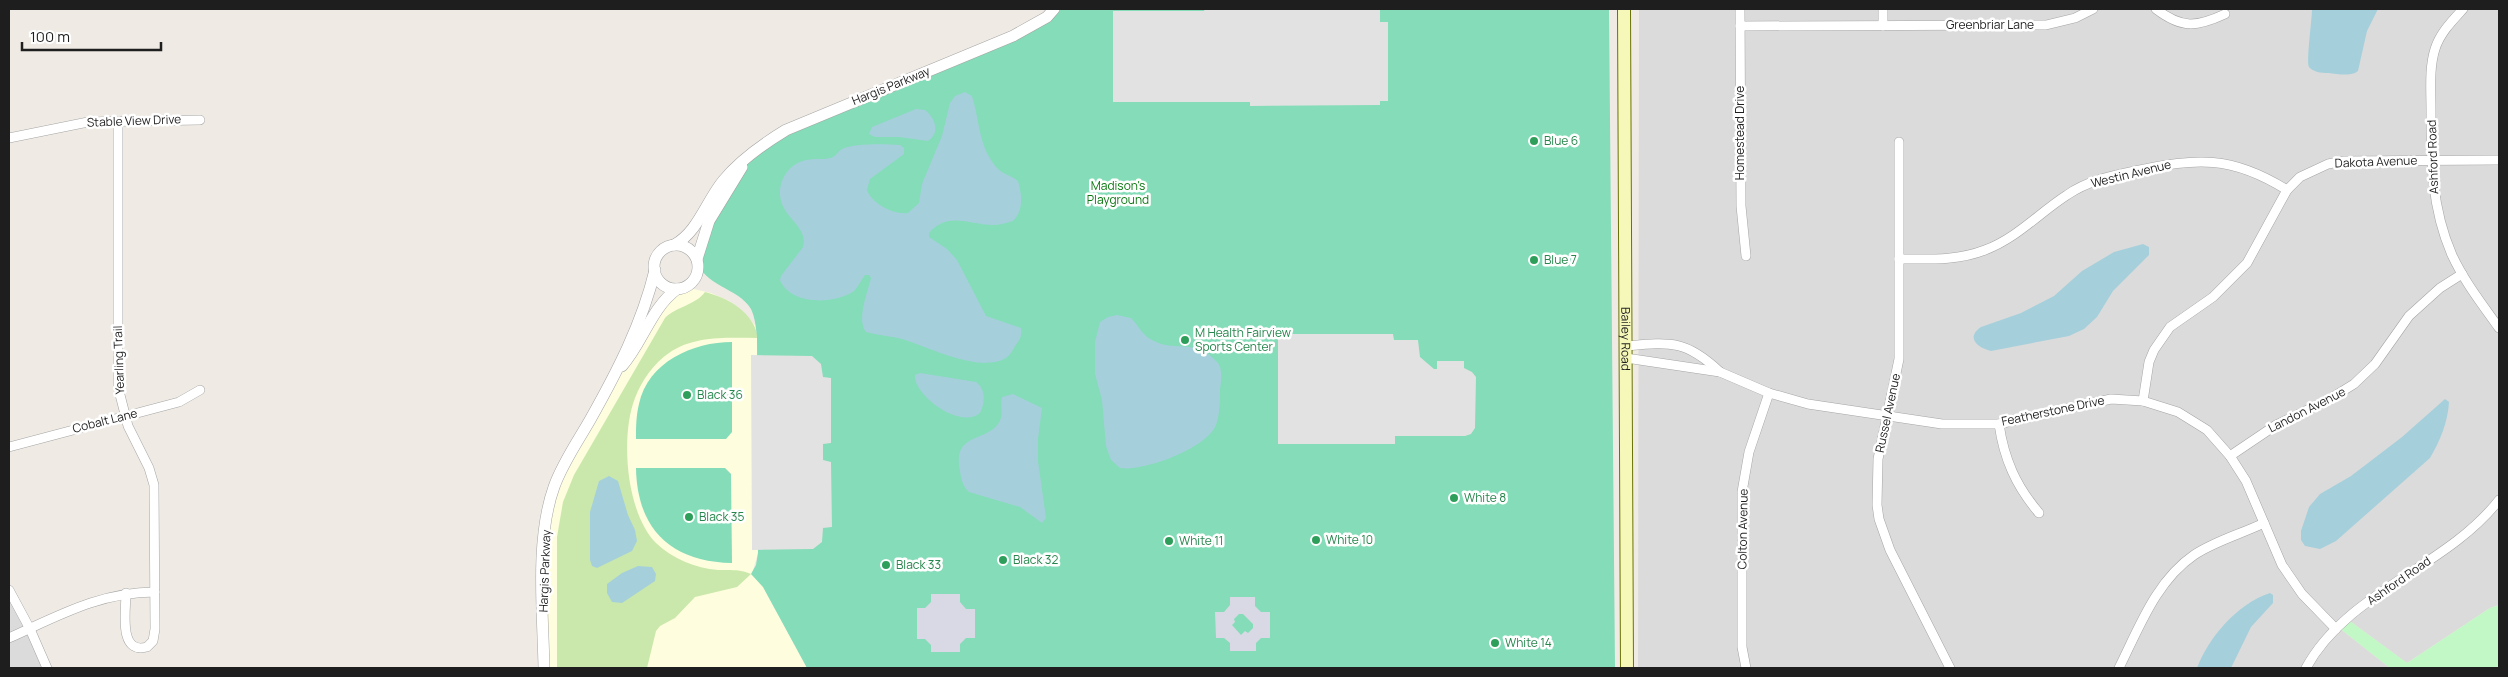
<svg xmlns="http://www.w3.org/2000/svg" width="2508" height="677" font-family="Manrope,sans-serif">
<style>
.residential{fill:#dcdbdb}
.education{fill:#fefddd}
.grass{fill:#cae8ab}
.park{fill:#c2f8c5}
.pitch{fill:#84dcb8}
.parking{fill:#e2e2e2}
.plaza{fill:#d8d9e4;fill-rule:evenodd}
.water{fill:#a5d0db}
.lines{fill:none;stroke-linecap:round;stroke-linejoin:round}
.minor-casing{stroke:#a5a5a5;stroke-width:10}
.tertiary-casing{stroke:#a5a5a5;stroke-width:12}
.secondary-casing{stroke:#697208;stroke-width:14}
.minor{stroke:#fff;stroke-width:9}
.tertiary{stroke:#fff;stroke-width:11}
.secondary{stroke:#f6f8b9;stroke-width:12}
.leisure-dot{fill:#2e9e5b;stroke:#fff;stroke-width:2}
.labels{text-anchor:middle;stroke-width:5;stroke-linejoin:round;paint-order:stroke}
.street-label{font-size:12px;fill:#1e1e1e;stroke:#fff}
.leisure-label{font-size:12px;fill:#27864d;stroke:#fff;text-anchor:start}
.park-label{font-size:12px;fill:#0e7915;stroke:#fff}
</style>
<rect width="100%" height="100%" fill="#efebe4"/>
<g class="residential">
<polygon points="1639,9 2499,9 2499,605 2490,608 2407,663 2347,619 2338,627 2390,668 1638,668"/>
<polygon points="9,590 47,668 9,668"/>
</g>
<polygon class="education" points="685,287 711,293 729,301 755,325 758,342 758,553 752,574 763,587 807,668 544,668 543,555 554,486 647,330 681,289"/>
<path class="grass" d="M705,292c23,6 49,20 53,46 -30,0 -63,-3 -89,15 -15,10 -27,27 -34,45 -15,38 -9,115 21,145 17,16 39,25 62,27 11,0 23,-1 33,4l-14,13 -42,10 -20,21 -15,8 -4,5 -9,37h-90v-131l6,-35 11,-27 91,-157c12,-12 31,-13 40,-26z"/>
<polygon class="park" points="2499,605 2499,668 2390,668 2338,627 2347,619 2407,663 2490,608"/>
<g class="pitch">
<path d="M1054,9h555l6,659h-808l-44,-81 -12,-13 5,-9 2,-12 -1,-217c-1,-8 -2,-19 -6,-27 -13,-22 -48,-22 -54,-50l12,-38 49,-74 255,-111z"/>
<path d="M732,342v90l-6,7h-90c0,-11 0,-23 3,-35 9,-42 54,-62 93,-62z"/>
<path d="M636,468h89l6,6 1,89c-61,-1 -95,-34 -96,-95z"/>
</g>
<g class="parking">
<polygon points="1205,9 1380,9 1380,22 1388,22 1388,101 1380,101 1380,105 1250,106 1250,102 1113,102 1113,11 1204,11"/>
<polygon points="1278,334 1393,334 1394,340 1418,340 1420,357 1434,369 1437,369 1437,361 1464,361 1464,368 1472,372 1476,377 1475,428 1471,434 1465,436 1395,436 1395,444 1278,444"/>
<polygon points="751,355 812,356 821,364 823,377 831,378 831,443 823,444 823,460 831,462 832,527 823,528 822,542 813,549 752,550"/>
</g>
<g class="plaza">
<polygon points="931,594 960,594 960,602 966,609 975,609 975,638 966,638 960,644 960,652 931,652 931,645 925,639 917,639 917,608 925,608 931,602"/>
<path d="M1230,597h25v9l6,6h9v26h-9l-5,5v8h-26v-8l-6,-5h-8l-1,-26h9l6,-7zM1239,614h4l10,10v4l-5,5 -3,-2 -4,4 -9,-10 3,-3 -1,-3z"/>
</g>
<g class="water">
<path d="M2312,9h66l-11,22 -9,40 -3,2c-9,3 -18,1 -27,0 -7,0 -15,-1 -19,-6 -3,-5 3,-48 3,-58z"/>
<path d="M965,92l7,4c8,25 6,52 26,73 5,5 14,7 20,12 4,14 6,29 -5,40 -7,2 -13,4 -20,4 -24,0 -44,-14 -64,8v4l18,12 10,11 29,56 35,12c2,7 -2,13 -6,18 -2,4 -5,9 -9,12 -25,15 -74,-9 -98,-17 -13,-5 -28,-5 -42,-9 -10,-13 2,-40 5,-54l-2,-3h-4c-4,5 -6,11 -11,16 -20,14 -64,14 -74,-11l1,-4 22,-29c5,-18 -15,-27 -21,-43 -7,-19 5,-41 25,-44 7,-2 16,0 23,-2 6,-1 7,-6 12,-9 12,-6 44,-5 58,-4l4,3v6l-34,25 -3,11c5,14 27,25 41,23l11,-10 3,-19 20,-48 8,-33 5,-7z"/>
<path d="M916,109l9,1c10,8 16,22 3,31l-29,-4h-24l-6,-3 3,-7z"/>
<path d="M2143,244l6,3v8l-36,36 -16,26 -13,12 -15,7 -78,15c-13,-3 -26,-13 -10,-24l40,-14 33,-17 28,-25 32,-19z"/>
<path d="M1117,315l14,3c8,8 11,17 21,22 23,13 43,-3 66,23 5,7 3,19 2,26 0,12 0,28 -5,38 -10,22 -73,45 -95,41l-9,-8 -5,-14 -4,-46 -7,-26v-32l5,-20 8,-5z"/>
<path d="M920,373l56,9c10,7 9,21 4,31 -20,17 -67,-18 -65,-38z"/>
<path d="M1013,394l29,14 -4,31v22l8,57 -4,5 -22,-16 -51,-15c-6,-5 -8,-13 -9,-21 -8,-38 25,-29 38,-47 6,-7 2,-18 4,-27z"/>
<path d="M2445,399l4,3c-1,20 -9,39 -19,56l-94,83 -16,8 -15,-3 -4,-6v-9l8,-24 11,-13 31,-18 51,-39z"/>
<polygon points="609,476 618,481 628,515 635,530 637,541 632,551 597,568 592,566 590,560 590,512 599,481"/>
<polygon points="638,566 652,567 656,574 655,581 622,603 612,602 607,593 607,584 622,573"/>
<path d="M2270,593l3,2v8l-22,24 -20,41h-34c12,-31 40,-64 73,-75z"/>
</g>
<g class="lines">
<g class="minor-casing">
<g id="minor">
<polyline points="1740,9 1741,206 1746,256"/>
<path d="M2156,9c26,20 41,18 69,5"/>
<path d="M2463,9c-11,12 -23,24 -28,40 -6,19 -4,41 -4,60 0,51 0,98 21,146 12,26 30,49 47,73"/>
<polyline points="1740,26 2046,25 2075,18 2093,9"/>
<polyline points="1883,26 1883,9"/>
<path d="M118,121v266l10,39 21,42 5,17 1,144 -2,12 -6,6c-29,8 -21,-37 -21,-54"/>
<polyline points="9,138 88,122 200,120"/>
<polyline points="1899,142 1899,359 1878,459 1877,505 1879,519 1890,550 1950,668"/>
<path d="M1899,259c29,0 58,2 86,-9 32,-12 54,-37 82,-55 20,-14 44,-19 68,-24 62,-13 96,-16 152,19"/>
<path d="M1626,346c45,-4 60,-6 94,26"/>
<polyline points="1626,358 1720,372 1769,393 1808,404 1942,424 1999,424 2111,399 2143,401 2178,412 2207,430 2230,456 2246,481 2282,565 2302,594 2336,629"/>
<polyline points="2143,401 2149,362 2154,350 2170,327 2213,297 2247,263 2287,190 2300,177 2328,164 2344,161 2499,160"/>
<path d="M1999,424c5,35 17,62 40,89"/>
<polyline points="9,447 179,402 200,390"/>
<polyline points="2230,456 2276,425 2328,400 2354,384 2375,364 2409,316 2440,288 2462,274"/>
<polyline points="9,590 30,629 47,668"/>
<path d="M9,638c49,-22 91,-46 146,-46"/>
<polyline points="1746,668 1742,647 1742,492 1749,452 1769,393"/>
<path d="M2119,668c20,-40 37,-87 75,-113 21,-14 47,-21 70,-32"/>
<path d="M2306,668c42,-77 140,-100 193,-168"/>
</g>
</g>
<g class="tertiary-casing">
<g id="tertiary">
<circle cx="676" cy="267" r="22"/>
<path d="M674,245c24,-13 32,-43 49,-64 17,-21 40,-37 63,-51l227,-94 34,-19 7,-8"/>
<polyline points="697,259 709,221 742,167"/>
<path d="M622,366c21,-24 29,-58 55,-77"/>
<path d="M544,668c-1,-56 -9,-128 10,-181 8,-23 24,-46 36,-67 27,-48 52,-96 65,-150"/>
</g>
</g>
<g class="secondary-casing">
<g id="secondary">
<path id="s1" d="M1624,9l3,659"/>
</g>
</g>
<use href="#minor" class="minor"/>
<use href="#tertiary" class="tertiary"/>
<use href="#secondary" class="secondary"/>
</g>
<g class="leisure-dot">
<circle cx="1534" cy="141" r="5"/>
<circle cx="1534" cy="260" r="5"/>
<circle cx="1185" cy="340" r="5"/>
<circle cx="687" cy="395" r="5"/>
<circle cx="1454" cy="498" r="5"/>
<circle cx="689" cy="517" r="5"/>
<circle cx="1316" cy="540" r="5"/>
<circle cx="1169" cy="541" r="5"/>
<circle cx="1003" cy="560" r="5"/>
<circle cx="886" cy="565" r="5"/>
<circle cx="1495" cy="643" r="5"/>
</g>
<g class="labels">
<g class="street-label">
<text x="1990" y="29">Greenbriar Lane</text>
<text transform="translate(891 86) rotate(-22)" y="4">Hargis Parkway</text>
<text transform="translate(134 121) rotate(-2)" y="4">Stable View Drive</text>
<text transform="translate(1740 133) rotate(-90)" y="4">Homestead Drive</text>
<text transform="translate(2433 157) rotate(-92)" y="4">Ashford Road</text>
<text transform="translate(2376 162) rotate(-2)" y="4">Dakota Avenue</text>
<text transform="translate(2131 174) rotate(-14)" y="4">Westin Avenue</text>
<text dy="4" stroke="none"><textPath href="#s1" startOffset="330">Bailey Road</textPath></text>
<text transform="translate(119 360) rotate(-92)" y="4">Yearling Trail</text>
<text transform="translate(2307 410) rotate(-27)" y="4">Landon Avenue</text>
<text transform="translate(2053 411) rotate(-12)" y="4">Featherstone Drive</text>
<text transform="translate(1888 413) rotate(-78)" y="4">Russel Avenue</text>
<text transform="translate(105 421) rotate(-14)" y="4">Cobalt Lane</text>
<text transform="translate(1743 529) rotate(-89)" y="4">Colton Avenue</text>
<text transform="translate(545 571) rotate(-88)" y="4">Hargis Parkway</text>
<text transform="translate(2399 581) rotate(-35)" y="4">Ashford Road</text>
</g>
<g class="leisure-label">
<text x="1544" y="145">Blue 6</text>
<text x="1544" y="264">Blue 7</text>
<text x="1195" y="337">M Health Fairview<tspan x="1195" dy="14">Sports Center</tspan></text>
<text x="697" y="399">Black 36</text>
<text x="1464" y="502">White 8</text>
<text x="699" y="521">Black 35</text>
<text x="1326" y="544">White 10</text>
<text x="1179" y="545">White 11</text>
<text x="1013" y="564">Black 32</text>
<text x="896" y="569">Black 33</text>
<text x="1505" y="647">White 14</text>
</g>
<g class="park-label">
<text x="1118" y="190">Madison's<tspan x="1118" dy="14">Playground</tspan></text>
</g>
</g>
<rect width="2508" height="677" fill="none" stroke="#1e1e1e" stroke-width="20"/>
<path d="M22 42v8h139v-8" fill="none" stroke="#1e1e1e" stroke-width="2.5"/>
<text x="30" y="42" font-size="15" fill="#1e1e1e" stroke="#ffffff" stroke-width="4" paint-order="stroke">100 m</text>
</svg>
